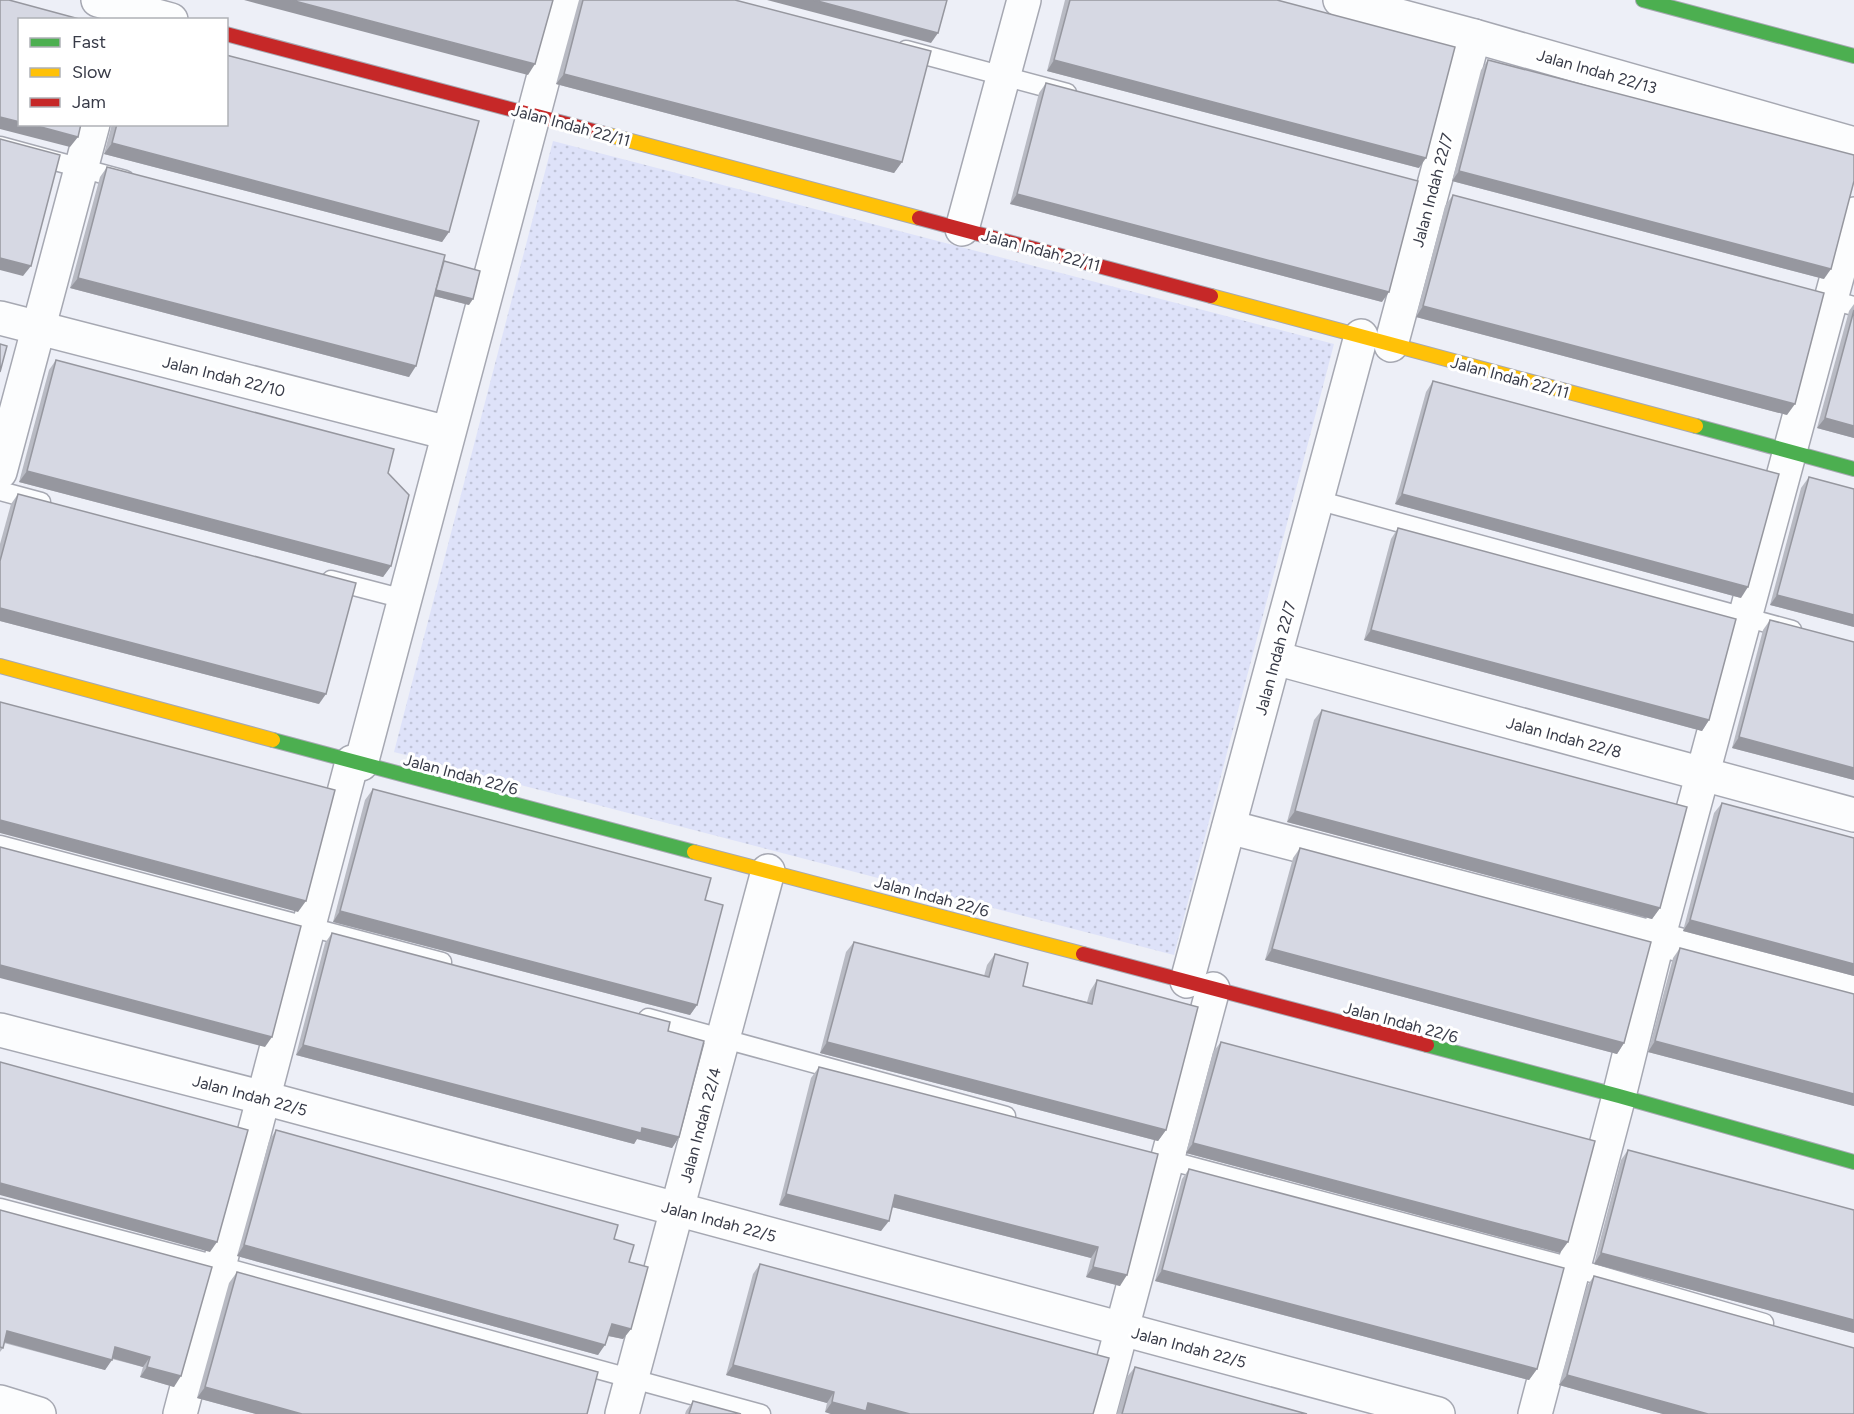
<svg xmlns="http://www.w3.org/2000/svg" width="1854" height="1414" font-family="Figtree,sans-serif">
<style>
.park{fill:url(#park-dots)}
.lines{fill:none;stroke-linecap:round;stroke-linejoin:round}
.lane-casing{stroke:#a6a8b2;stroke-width:21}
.street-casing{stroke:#a6a8b2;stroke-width:36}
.fast-casing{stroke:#a6a8b2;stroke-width:16}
.slow-casing{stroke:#a6a8b2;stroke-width:16}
.jam-casing{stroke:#a6a8b2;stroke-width:16}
.lane{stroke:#fcfdfe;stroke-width:18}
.street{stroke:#fcfdfe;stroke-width:33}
.fast{stroke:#4caf50;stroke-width:14}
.slow{stroke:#ffc107;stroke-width:14}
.jam{stroke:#c62828;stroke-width:14}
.wall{fill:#b8bac3}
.shaded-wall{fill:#96979f}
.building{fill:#d6d8e3;stroke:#96979f;stroke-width:1.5}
.labels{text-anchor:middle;stroke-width:6;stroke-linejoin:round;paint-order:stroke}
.street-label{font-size:16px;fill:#383b48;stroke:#fff}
</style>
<defs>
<pattern id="park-dots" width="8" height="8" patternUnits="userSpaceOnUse" patternTransform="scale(1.5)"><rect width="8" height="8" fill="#dee2f9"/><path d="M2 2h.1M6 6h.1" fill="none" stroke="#bfc3d7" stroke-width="1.8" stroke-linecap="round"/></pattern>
</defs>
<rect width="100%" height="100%" fill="#edeff7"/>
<polygon class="park" points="553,141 1334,344 1174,955 394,752"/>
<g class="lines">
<g class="lane-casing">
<g id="lane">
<polyline points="906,50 1067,93"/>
<polyline points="0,146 125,180"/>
<polyline points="1824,298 1854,306"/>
<polyline points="0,491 41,502"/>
<polyline points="1317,500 1792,630"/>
<polyline points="331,580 404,599"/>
<polyline points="0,845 442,962"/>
<polyline points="648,1018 1006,1116"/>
<polyline points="1160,1158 1575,1268 1764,1323"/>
<polyline points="0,1208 220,1266 761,1414"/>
</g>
</g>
<g class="street-casing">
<g id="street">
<polyline points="98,0 171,20"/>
<polyline points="1340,0 1474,36 1854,144"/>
<polyline points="962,229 1024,0"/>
<polyline points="0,318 448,433"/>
<polyline points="1391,345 1474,36"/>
<polyline points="0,472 93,124"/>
<polyline points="1275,658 1854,815"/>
<polyline points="361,764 564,0"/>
<polyline points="1229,827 1658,939 1854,992"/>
<polyline points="1187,981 1361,336"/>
<polyline points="0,1030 264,1098 1438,1414"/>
<polyline points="0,1402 39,1414"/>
<polyline points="180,1414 352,762"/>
<polyline points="622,1414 768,871"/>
<polyline points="1099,1414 1213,989"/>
<polyline points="1535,1414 1619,1096 1658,939 1854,214"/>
</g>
</g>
<g class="fast-casing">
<g id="fast">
<polyline points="1643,0 1854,56"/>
<polyline points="1696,426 1854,469"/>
<polyline points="273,740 694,852"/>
<polyline points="1427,1045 1619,1096 1854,1162"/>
</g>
</g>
<g class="slow-casing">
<g id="slow">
<polyline points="605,134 919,218"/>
<polyline points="1211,296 1696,426"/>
<polyline points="0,666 273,740"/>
<polyline points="694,852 1083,954"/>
</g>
</g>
<g class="jam-casing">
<g id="jam">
<polyline points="226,34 605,134"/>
<polyline points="919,218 1211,296"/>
<polyline points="1083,954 1427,1045"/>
</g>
</g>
<use href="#lane" class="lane"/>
<use href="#street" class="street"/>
<use href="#fast" class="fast"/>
<use href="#slow" class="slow"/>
<use href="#jam" class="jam"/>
</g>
<g class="wall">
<polygon points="579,0 735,0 902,162 894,173 556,84"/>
<polygon points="1065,0 1277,0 1419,168 1047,71"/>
<polygon points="1488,60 1824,279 1452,181 1481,70"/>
<polygon points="1046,83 1382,302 1010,204 1039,93"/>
<polygon points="112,124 226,124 449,232 442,242 104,154"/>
<polygon points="107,167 444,261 469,305 434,296 409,377 70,288 100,177"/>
<polygon points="1453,195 1787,415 1416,317 1445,206"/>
<polygon points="1854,304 1854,438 1817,428 1849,311"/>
<polygon points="56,360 388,473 391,566 383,577 19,482 49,370"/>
<polygon points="1433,381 1741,598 1395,504 1426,392"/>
<polygon points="1809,477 1854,489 1854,627 1770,605 1801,488"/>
<polygon points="18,494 319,704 0,621 0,544 11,504"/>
<polygon points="1398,528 1709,720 1702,731 1364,640 1391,539"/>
<polygon points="1770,620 1854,642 1854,780 1732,748 1763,630"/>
<polygon points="1322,710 1660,908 1652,919 1287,822 1314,720"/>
<polygon points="373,789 705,900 697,1005 690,1015 333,922 365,800"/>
<polygon points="1722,803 1854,838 1854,976 1683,931 1714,813"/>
<polygon points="1300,848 1624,1043 1617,1054 1265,960 1293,858"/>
<polygon points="332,933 668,1031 679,1137 672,1148 637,1139 634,1144 296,1055 325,943"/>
<polygon points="854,942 984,976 987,965 995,954 1023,986 1087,1002 1090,991 1097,980 1166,1130 1158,1141 820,1053 846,952"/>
<polygon points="1680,948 1854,994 1854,1106 1648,1052 1673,958"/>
<polygon points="1221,1042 1560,1253 1186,1153 1213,1052"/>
<polygon points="819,1067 1158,1154 1120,1286 1086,1277 1091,1258 892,1207 881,1231 779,1205 811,1078"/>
<polygon points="276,1130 614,1239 629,1262 631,1329 623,1339 608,1336 598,1355 237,1256 269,1141"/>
<polygon points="1628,1150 1854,1210 1854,1333 1594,1264 1621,1160"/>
<polygon points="1189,1169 1537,1369 1529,1380 1155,1281 1182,1179"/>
<polygon points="0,1210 212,1267 174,1387 140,1377 143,1367 112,1359 105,1370 4,1343 3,1348 0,1352"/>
<polygon points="760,1264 1093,1414 831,1414 825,1412 827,1403 726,1375 753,1274"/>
<polygon points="237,1272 587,1414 256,1414 197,1398 229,1283"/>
<polygon points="1594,1276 1854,1414 1663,1414 1559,1385 1587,1286"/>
<polygon points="1135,1367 1307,1414 1117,1414 1127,1377"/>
<polygon points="693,1401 741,1414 685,1414 686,1411"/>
</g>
<g class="shaded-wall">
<polygon points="244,0 291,0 535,64 528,75"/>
<polygon points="767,0 814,0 938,33 931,43"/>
<polygon points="1054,60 1426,158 1419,168 1047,71"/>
<polygon points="564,74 902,162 894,173 556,84"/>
<polygon points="0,117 20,122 20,124 30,124 78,137 70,147 0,129"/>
<polygon points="112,143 449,232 442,242 104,154"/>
<polygon points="1459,171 1831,269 1824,279 1452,181"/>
<polygon points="1017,194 1389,292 1382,302 1010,204"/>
<polygon points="0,258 31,266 23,276 0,270"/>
<polygon points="78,278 416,366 409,377 70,288"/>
<polygon points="434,289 473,299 469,305 430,295"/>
<polygon points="1423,306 1795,404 1787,415 1416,317"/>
<polygon points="1825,418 1854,426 1854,438 1817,428"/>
<polygon points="27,471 391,566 383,577 19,482"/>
<polygon points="1402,494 1748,587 1741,598 1395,504"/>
<polygon points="1777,595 1854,615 1854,627 1770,605"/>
<polygon points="0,608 326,694 319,704 0,621"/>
<polygon points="1371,630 1709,720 1702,731 1364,640"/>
<polygon points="1739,737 1854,768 1854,780 1732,748"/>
<polygon points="1295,811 1660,908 1652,919 1287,822"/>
<polygon points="0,820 306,901 298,912 0,833"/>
<polygon points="340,911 697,1005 690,1015 333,922"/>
<polygon points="1690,920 1854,964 1854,976 1683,931"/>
<polygon points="1272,949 1624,1043 1617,1054 1265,960"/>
<polygon points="0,965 272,1037 265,1047 0,978"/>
<polygon points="1655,1041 1854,1094 1854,1106 1648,1052"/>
<polygon points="827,1042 1166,1130 1158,1141 820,1053"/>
<polygon points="303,1045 642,1128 679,1137 672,1148 637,1139 634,1144 296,1055"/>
<polygon points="1193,1143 1568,1242 1560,1253 1186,1153"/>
<polygon points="0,1183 217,1242 210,1252 0,1195"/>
<polygon points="786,1194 889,1221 881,1231 779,1205"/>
<polygon points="895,1195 1098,1247 1091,1258 888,1206"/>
<polygon points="244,1245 605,1345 598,1355 237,1256"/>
<polygon points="1601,1253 1854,1320 1854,1333 1594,1264"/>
<polygon points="1093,1267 1127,1275 1120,1286 1086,1277"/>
<polygon points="1162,1270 1537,1369 1529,1380 1155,1281"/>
<polygon points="612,1324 631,1329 623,1339 604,1335"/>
<polygon points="7,1331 112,1360 105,1370 0,1341"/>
<polygon points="115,1347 150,1357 143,1367 108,1357"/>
<polygon points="733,1365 834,1392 827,1403 726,1375"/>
<polygon points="147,1367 181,1376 174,1387 140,1377"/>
<polygon points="1567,1375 1708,1414 1663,1414 1559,1385"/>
<polygon points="205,1387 302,1414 256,1414 197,1398"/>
<polygon points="832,1402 868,1403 910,1414 831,1414 825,1412"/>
</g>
<g class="building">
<polygon points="0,0 9,0 83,20 20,20 20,122 0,117"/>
<polygon points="291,0 553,0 535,64"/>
<polygon points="583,0 735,0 931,51 902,162 564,74"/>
<polygon points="814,0 947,0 938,33"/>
<polygon points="1070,0 1277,0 1455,47 1426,158 1054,60"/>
<polygon points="226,55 479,121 449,232 112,143 117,124 226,124"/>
<polygon points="1488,60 1854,155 1854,181 1831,269 1459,171"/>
<polygon points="1046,83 1418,181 1389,292 1017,194"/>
<polygon points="30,124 81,124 78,137"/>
<polygon points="0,139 60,155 31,266 0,258"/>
<polygon points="107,167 445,255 416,366 78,278"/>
<polygon points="1453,195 1824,293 1795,404 1423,306"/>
<polygon points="444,261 480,271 473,299 436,290"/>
<polygon points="1854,310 1854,426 1825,418"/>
<polygon points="0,344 7,346 0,372"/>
<polygon points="56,360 394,449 388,473 409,495 391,566 27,471"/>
<polygon points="1433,381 1779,474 1748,587 1402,494"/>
<polygon points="1809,477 1854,489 1854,615 1777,595"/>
<polygon points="18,494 356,583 326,694 0,608 0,561"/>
<polygon points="1398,528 1736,619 1709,720 1371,630"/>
<polygon points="1770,620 1854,642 1854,768 1739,737"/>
<polygon points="0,702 335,790 306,901 0,820"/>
<polygon points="1322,710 1687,807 1660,908 1295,811"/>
<polygon points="373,789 711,878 705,900 723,905 697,1005 340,911"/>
<polygon points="1722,803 1854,838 1854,964 1690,920"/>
<polygon points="0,847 301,926 272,1037 0,965"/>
<polygon points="1300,848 1651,942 1624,1043 1272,949"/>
<polygon points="332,933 670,1022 668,1031 704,1041 679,1137 642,1128 641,1133 303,1045"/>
<polygon points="854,942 989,977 995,954 1028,963 1023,986 1092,1004 1097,980 1198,1007 1166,1130 827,1042"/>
<polygon points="1680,948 1854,994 1854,1094 1655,1041"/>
<polygon points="1221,1042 1595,1141 1568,1242 1193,1143"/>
<polygon points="0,1062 248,1130 217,1242 0,1183"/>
<polygon points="819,1067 1158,1154 1127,1275 1093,1267 1098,1247 895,1195 889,1221 786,1194"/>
<polygon points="276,1130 618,1225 614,1239 634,1245 629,1262 648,1267 631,1329 612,1324 605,1345 244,1245"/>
<polygon points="1628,1150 1854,1210 1854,1320 1601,1253"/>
<polygon points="1189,1169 1564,1268 1537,1369 1162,1270"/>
<polygon points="0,1210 212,1267 181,1376 147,1367 150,1357 115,1347 112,1360 7,1331 3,1348 0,1347"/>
<polygon points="760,1264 1109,1358 1093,1414 910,1414 868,1403 866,1411 832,1402 834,1392 733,1365"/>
<polygon points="237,1272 598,1372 587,1414 302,1414 205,1387"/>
<polygon points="1594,1276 1854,1348 1854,1414 1708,1414 1567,1375"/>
<polygon points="1135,1367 1307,1414 1122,1414"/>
<polygon points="693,1401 741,1414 689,1414"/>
</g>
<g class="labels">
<g class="street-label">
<text transform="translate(1597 71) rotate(16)" y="6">Jalan Indah 22/13</text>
<text transform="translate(571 125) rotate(15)" y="6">Jalan Indah 22/11</text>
<text transform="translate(1432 190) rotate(-75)" y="6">Jalan Indah 22/7</text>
<text transform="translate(1041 250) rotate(15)" y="6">Jalan Indah 22/11</text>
<text transform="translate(224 376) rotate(14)" y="6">Jalan Indah 22/10</text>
<text transform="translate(1510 377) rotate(15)" y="6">Jalan Indah 22/11</text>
<text transform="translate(1275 658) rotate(-75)" y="6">Jalan Indah 22/7</text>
<text transform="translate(1564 737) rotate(15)" y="6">Jalan Indah 22/8</text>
<text transform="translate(461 774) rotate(15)" y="6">Jalan Indah 22/6</text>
<text transform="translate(932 896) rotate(15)" y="6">Jalan Indah 22/6</text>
<text transform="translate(1401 1022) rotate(15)" y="6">Jalan Indah 22/6</text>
<text transform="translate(250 1095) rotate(15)" y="6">Jalan Indah 22/5</text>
<text transform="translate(700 1125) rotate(-75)" y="6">Jalan Indah 22/4</text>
<text transform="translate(719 1221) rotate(15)" y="6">Jalan Indah 22/5</text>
<text transform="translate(1189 1347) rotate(15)" y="6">Jalan Indah 22/5</text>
</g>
</g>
<rect x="18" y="18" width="210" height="108" fill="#ffffff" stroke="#afb1b6" stroke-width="1.5"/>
<rect x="30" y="38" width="30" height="9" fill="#4caf50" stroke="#afb1b6" stroke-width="1.5"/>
<text x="72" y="48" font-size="18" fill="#383b48">Fast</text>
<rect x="30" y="68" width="30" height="9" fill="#ffc107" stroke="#afb1b6" stroke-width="1.5"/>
<text x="72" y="78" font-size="18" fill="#383b48">Slow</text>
<rect x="30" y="98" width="30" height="9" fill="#c62828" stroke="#afb1b6" stroke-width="1.5"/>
<text x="72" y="108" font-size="18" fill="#383b48">Jam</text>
</svg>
